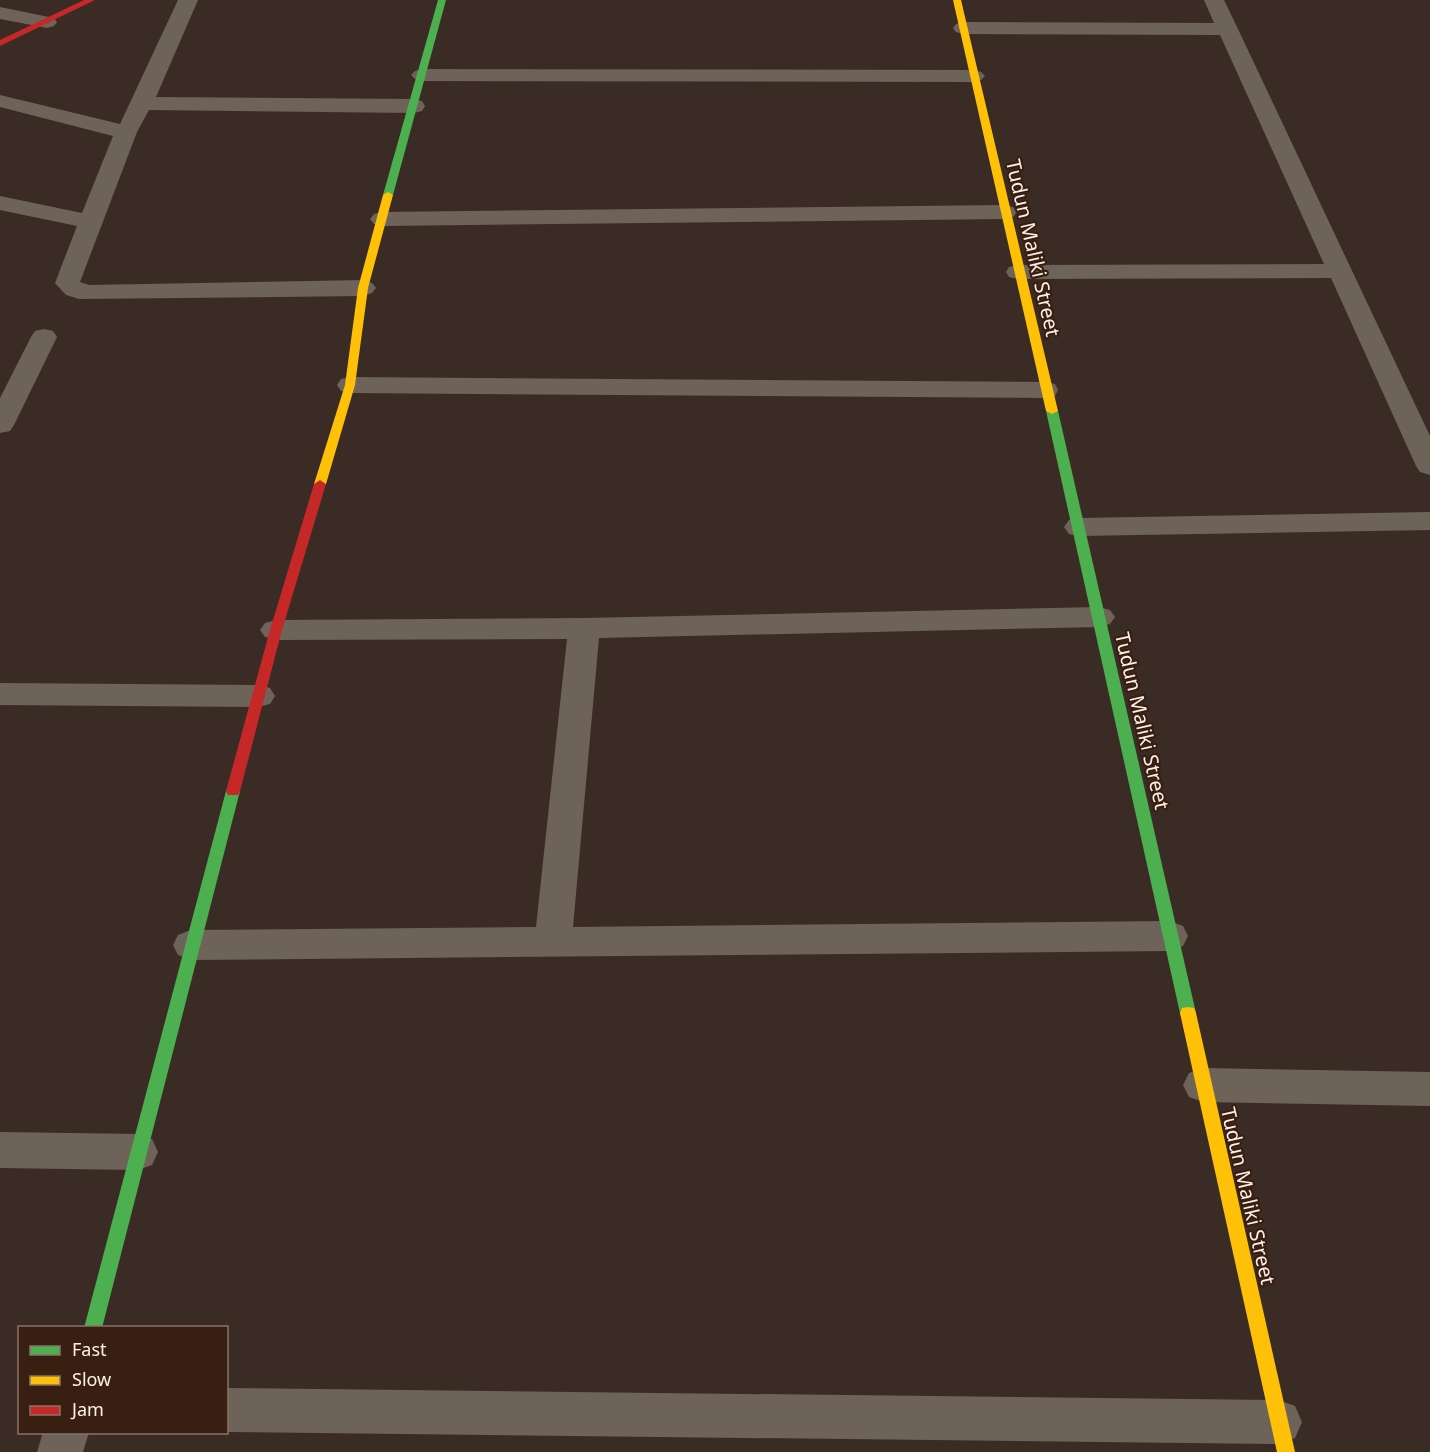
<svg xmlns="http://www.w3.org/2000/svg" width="1430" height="1452" font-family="'Noto Sans',sans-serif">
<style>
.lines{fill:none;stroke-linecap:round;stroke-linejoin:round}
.street{fill:#6e6359;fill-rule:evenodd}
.fast{fill:#4caf50;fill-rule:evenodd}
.slow{fill:#ffc107;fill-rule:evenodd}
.jam{fill:#c62828;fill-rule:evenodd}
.labels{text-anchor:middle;stroke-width:4.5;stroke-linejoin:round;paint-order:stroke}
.street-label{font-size:20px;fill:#fef0e8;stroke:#391f11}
</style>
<rect width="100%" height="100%" fill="#3a2c24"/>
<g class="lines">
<g class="street">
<polygon points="178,0 198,0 156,97 414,99 422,101 425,106 422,111 414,113 149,110 137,132 80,282 89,285 363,280 372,283 376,288 372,293 363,296 79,299 66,295 55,283 77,226 0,210 0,196 82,213 113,136 0,107 0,95 120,124"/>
<polygon points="1204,0 1224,0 1238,29 1430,436 1430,475 1420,472 1416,466 1331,278 1018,279 1009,277 1006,272 1009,267 1018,265 1324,264 1220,35 963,34 956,32 953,28 956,24 963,22 1214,23"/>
<polygon points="0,7 54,18 57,22 54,26 47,28 0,19"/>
<polygon points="422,69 974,70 981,72 985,76 981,80 974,82 422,81 415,79 411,75 415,71"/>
<polygon points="1005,205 1013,207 1017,212 1013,217 1005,219 382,226 374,224 370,219 374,214 382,212"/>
<polygon points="44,329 53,331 57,337 14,425 10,431 0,433 0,398 31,337 35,331"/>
<polygon points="350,377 1045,382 1055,384 1058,390 1055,396 1045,398 350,393 341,391 337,385 341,379"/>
<polygon points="1430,512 1430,530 1079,536 1069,534 1064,527 1069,520 1079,518"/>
<polygon points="1099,607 1110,610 1115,617 1110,624 1099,627 599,638 573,927 1170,921 1183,926 1188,936 1183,946 1170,951 191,960 178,955 173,945 178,935 191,930 536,927 567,639 276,640 265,637 260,630 265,623 276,620 584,618"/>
<polygon points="0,683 259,685 270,688 275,696 270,704 259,707 0,705"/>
<polygon points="1203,1068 1430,1072 1430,1106 1203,1102 1189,1097 1183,1085 1189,1073"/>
<polygon points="0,1132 138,1134 152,1139 158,1152 152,1165 138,1170 0,1168"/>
<polygon points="226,1388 1279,1400 1295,1406 1302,1422 1295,1438 1279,1444 226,1432"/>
<polygon points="43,1432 89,1432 83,1452 37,1452"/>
</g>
<g class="fast">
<polygon points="438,0 446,0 393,195 385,197 383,195"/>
<polygon points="1052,408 1058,411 1196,1013 1194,1018 1188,1019 1182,1018 1180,1013 1046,411"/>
<polygon points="233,786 238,787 240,791 102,1328 84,1328 226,791 228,787"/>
</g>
<g class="slow">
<polygon points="953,0 961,0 1058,411 1052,414 1046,411"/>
<polygon points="388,192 393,195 368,288 355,385 326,484 320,488 314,484 345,385 358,288 383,195"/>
<polygon points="1188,1007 1194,1008 1196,1013 1295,1452 1277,1452 1180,1013 1182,1008"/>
</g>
<g class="jam">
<polygon points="84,0 95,0 0,46 0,40"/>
<polygon points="320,480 326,484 282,630 240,791 238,795 228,795 226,791 270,630 314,484"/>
</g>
</g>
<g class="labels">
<g class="street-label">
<text transform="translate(1033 248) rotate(77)" y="7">Tudun Maliki Street</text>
<text transform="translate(1142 721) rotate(77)" y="7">Tudun Maliki Street</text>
<text transform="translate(1248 1196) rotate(77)" y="7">Tudun Maliki Street</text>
</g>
</g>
<rect x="18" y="1326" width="210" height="108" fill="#391f11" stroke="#887367" stroke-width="1.5"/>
<rect x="30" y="1346" width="30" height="9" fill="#4caf50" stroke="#887367" stroke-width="1.5"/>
<text x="72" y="1356" font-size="18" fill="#fef0e8">Fast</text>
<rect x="30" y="1376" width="30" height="9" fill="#ffc107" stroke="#887367" stroke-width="1.5"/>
<text x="72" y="1386" font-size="18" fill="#fef0e8">Slow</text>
<rect x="30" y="1406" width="30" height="9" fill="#c62828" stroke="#887367" stroke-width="1.5"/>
<text x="72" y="1416" font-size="18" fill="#fef0e8">Jam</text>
</svg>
